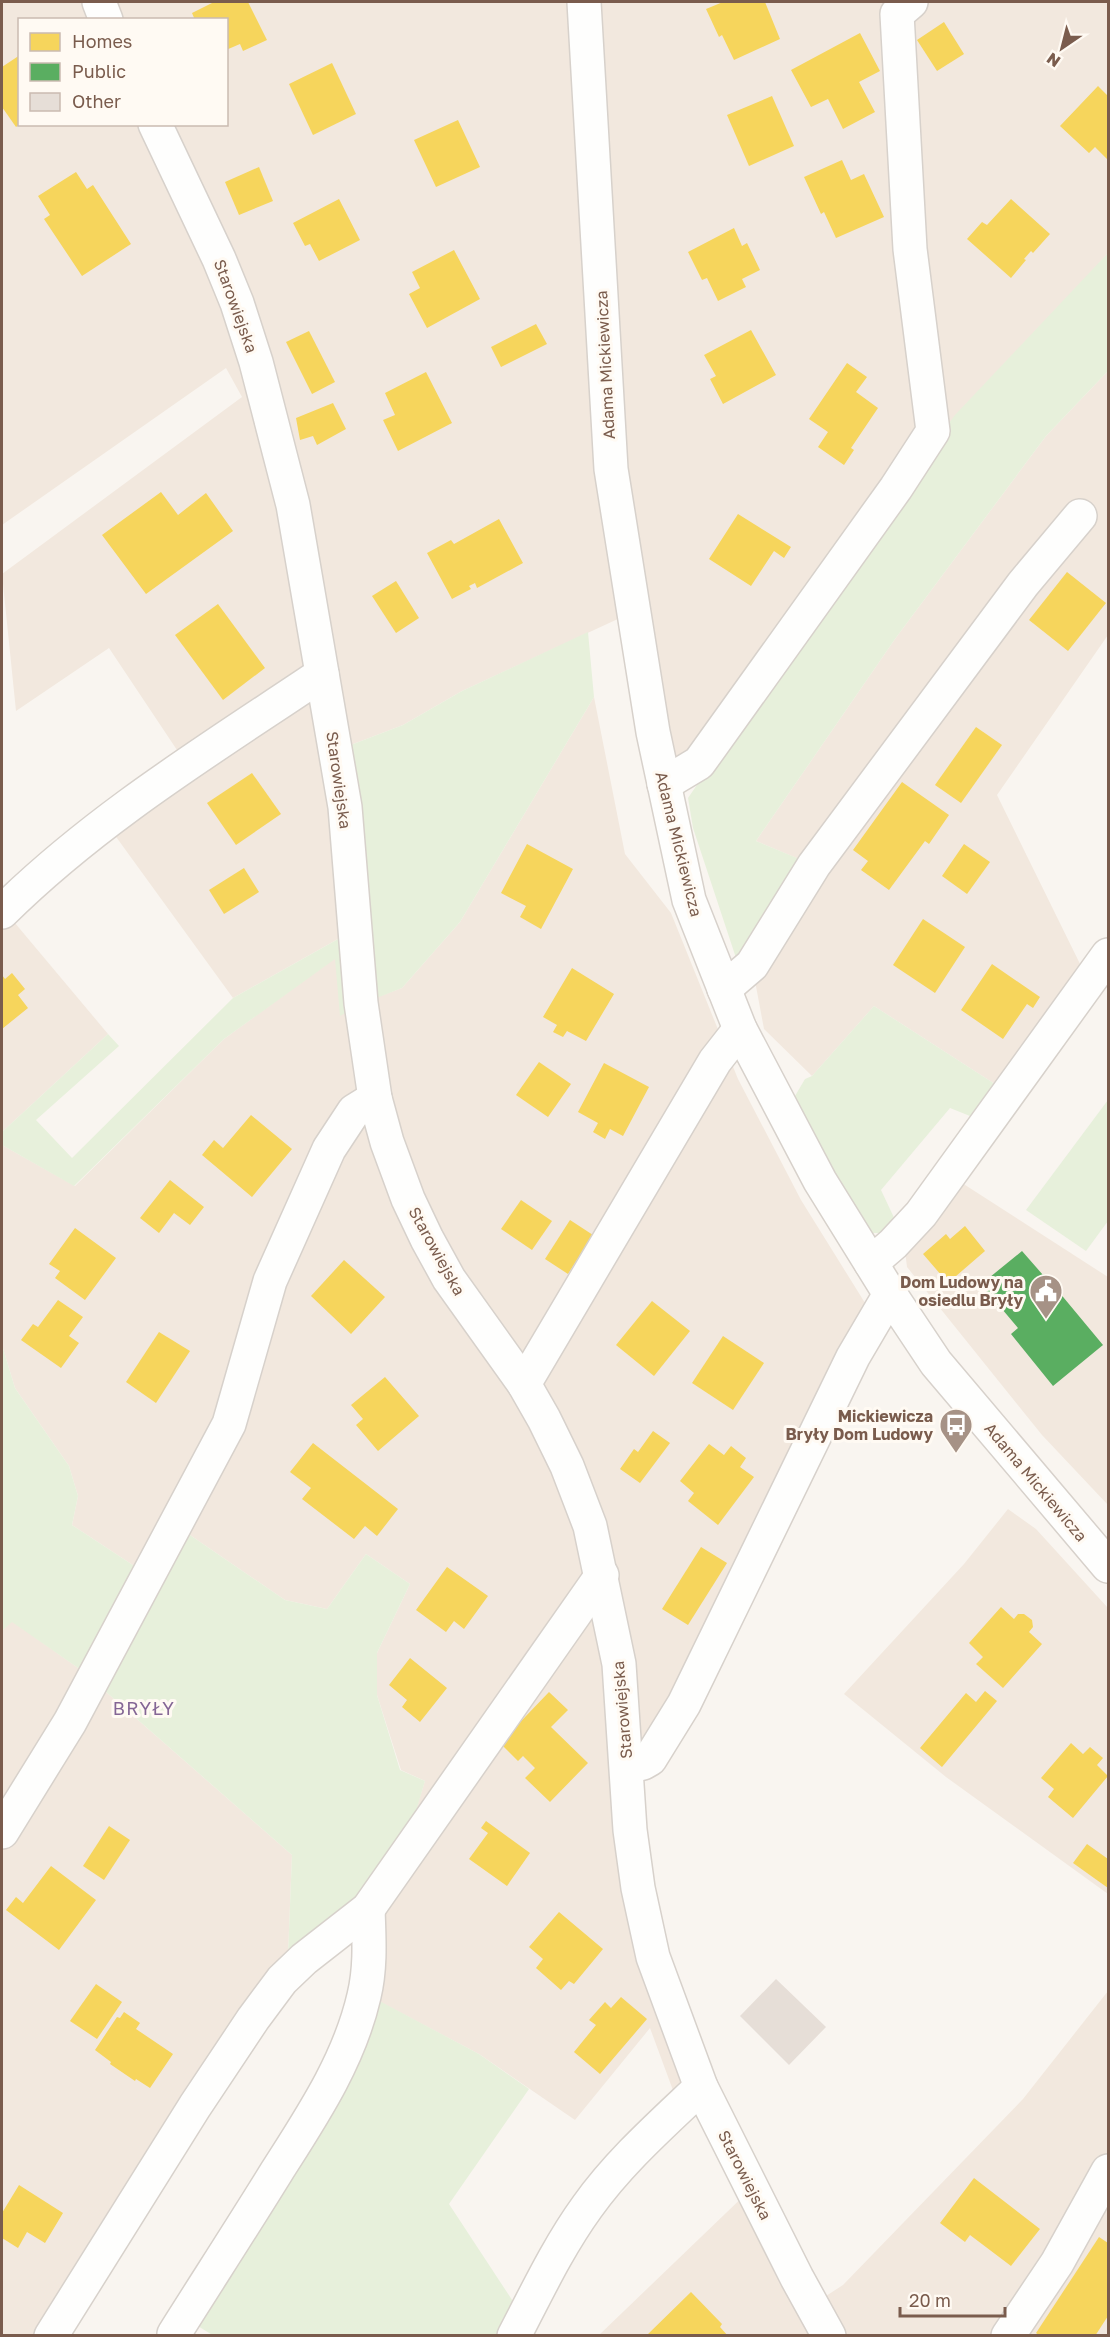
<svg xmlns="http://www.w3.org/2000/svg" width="1110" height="2337" font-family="'Golos Text',sans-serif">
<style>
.residential{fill:#f2e8de;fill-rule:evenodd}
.green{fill:#e7f0db}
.homes{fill:#f6d55c}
.public{fill:#5aae61}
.building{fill:#e6ded7}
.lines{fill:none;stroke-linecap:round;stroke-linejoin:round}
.minor-casing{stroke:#d7d1cb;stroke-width:36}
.minor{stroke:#fefefd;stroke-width:33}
.labels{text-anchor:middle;stroke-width:6;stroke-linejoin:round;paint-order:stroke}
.street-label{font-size:16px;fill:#7a5c4d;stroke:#fffaf3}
.poi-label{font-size:16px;font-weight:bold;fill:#7a5c4d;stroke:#fffaf3;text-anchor:end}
.neighbourhood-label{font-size:18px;letter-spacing:1.5px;fill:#846695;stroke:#fffaf3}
</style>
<rect width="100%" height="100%" fill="#f9f5f0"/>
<g class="residential">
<path d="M2,2h884v1l3,-1h219v251l-221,255 -223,276 -31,-172 -171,79 -59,34 -55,21 6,184 -121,68 -127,-175 75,-67 -72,-108 -93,63 -14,-137 240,-177 -16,-29 -224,157zM20,20h206v104h-206z"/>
<polygon points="1108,371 1108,635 997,795 1083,970 998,1086 874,1006 812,1076 764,1029 752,965 813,865 756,841 895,639 1046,436"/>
<polygon points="594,697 625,854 671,913 738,1079 801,1200 875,1319 643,1763 630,1830 701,2087 674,2093 650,2028 575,2120 479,2054 365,1994 370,1955 425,1781 401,1770 377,1695 377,1653 410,1584 366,1554 327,1609 285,1600 187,1533 148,1575 72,1525 78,1496 69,1466 15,1388 2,1345 2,1145 75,1186 224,1039 335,958 361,1003 402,988 460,922"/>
<polygon points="2,910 4,910 108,1034 2,1132"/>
<polygon points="962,1183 1108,1277 1108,1505 1042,1435 907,1267 903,1234"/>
<polygon points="1008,1509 1036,1529 1108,1608 1108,1894 946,1777 844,1694 964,1564"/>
<polygon points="12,1621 81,1670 292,1855 288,1955 51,2335 2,2336 2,1631"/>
<polygon points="1108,1991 1108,2335 598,2336 752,2188 812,2305 843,2285 1023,2099"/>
</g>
<g class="green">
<polygon points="1108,253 1108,371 1046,436 895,639 756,841 809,863 739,967 693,828 688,798 887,508 955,415"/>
<polygon points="588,632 594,697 460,922 402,988 374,999 348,746 403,725 462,691"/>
<polygon points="347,934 354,1008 340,1016 335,959 224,1039 74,1186 2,1145 2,1132 108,1034 119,1046 36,1120 72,1158 233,998"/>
<path d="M874,1006l124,80 -23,32 -25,-10 -69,82 16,34 -8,9h-17c-27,-44 -58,-89 -77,-137l10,-17 7,-3z"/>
<polygon points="1108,1100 1108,1221 1086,1251 1026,1210"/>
<polygon points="2,1304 3,1305 2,1345 15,1388 69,1466 78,1496 72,1525 148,1575 187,1533 285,1600 327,1609 366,1554 410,1584 377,1653 377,1695 400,1770 425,1781 410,1831 365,1893 288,1955 292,1855 81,1670 12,1622 2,1631"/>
<polygon points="372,1997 479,2054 529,2089 449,2204 516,2306 502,2335 214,2336 193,2323"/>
</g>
<g class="homes">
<polygon points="214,2 248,2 267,40 243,51 240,44 226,50 226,20 195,20 192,13"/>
<polygon points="723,2 765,2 780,39 734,60 722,35 719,37 706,9"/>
<polygon points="944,22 964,54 937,71 917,40"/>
<polygon points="860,33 880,71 859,82 875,112 843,129 828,99 811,107 791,70"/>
<polygon points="20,55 20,124 16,127 2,107 2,67"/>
<polygon points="332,63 356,114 313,135 289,84"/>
<polygon points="1098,86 1108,96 1108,160 1095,147 1089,153 1060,126"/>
<polygon points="772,96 794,146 749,166 727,115"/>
<polygon points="458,120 480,167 436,187 414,140"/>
<polygon points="842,160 851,180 864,174 884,217 836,238 824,212 821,214 804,177"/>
<polygon points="259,167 273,201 239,215 225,182"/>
<polygon points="76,172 87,189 93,185 131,244 82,276 44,219 50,215 38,196"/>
<polygon points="339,199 360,240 319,261 310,244 305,246 293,223"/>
<polygon points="1011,199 1050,234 1033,253 1031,251 1024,259 1026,260 1011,278 967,239 982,222 987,225"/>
<polygon points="734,228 742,246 747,243 760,270 742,279 746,287 718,301 707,278 702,280 688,252"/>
<polygon points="454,250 480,299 427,328 409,294 420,288 412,272"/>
<polygon points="536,324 547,344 501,367 491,347"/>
<polygon points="751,330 776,375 723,404 710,379 716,376 704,355"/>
<polygon points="309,331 335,382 312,394 286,342"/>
<polygon points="847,363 867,377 856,392 878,408 851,448 854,450 844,465 818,447 828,432 809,419"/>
<polygon points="426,372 452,423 398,451 383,420 395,415 385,393"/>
<polygon points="333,403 346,429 317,445 313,436 300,440 296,418"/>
<polygon points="161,492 178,515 206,493 233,531 146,594 102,535"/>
<polygon points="738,514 791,547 784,558 774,551 751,586 709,559"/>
<polygon points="499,519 523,563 477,588 475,583 469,586 471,589 452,599 427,553 451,540 454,544"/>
<polygon points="1067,572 1106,603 1068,651 1029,620"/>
<polygon points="396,581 419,618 396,633 372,596"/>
<polygon points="218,604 265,668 223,700 175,635"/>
<polygon points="976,727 1002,745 961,803 935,785"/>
<polygon points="252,773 281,814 236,845 207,803"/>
<polygon points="902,782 949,815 929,844 925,841 889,890 861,870 868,861 853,850"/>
<polygon points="527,844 573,869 541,929 520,917 526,906 501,893"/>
<polygon points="964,844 990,862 967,894 942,876"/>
<polygon points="244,868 259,892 224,914 209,890"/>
<polygon points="923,919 965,947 935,993 893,965"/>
<polygon points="992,964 1040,997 1033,1008 1027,1004 1003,1039 961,1010"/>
<polygon points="572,968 614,994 586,1041 567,1031 563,1037 553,1032 557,1025 543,1017"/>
<polygon points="12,973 25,989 18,995 28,1008 2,1029 2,975 5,979"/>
<polygon points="539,1062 571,1084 548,1117 516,1095"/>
<polygon points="604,1063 649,1087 623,1136 610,1129 605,1139 593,1132 598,1123 578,1112"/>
<polygon points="251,1115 292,1149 252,1197 202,1155 214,1140 223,1148"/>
<polygon points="170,1180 204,1207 190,1225 174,1213 159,1233 140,1218"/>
<polygon points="521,1200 552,1221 532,1250 501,1229"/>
<polygon points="570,1220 593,1235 568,1274 545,1259"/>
<polygon points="965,1226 985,1251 948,1283 923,1254 946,1234 950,1239"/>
<polygon points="75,1228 116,1258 85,1300 55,1278 60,1271 49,1264"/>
<polygon points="344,1260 385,1297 351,1334 311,1296"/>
<polygon points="58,1300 83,1317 69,1336 79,1343 61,1368 21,1340 33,1324 38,1327"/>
<polygon points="652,1301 690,1331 654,1376 616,1345"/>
<polygon points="159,1332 190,1351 156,1403 126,1382"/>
<polygon points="723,1336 764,1363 733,1410 692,1383"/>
<polygon points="385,1377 419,1416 378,1451 356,1425 363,1419 351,1405"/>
<polygon points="653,1431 670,1443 640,1483 620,1469 634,1449 638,1452"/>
<polygon points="313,1443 398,1509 377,1536 365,1526 354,1539 302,1499 311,1488 290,1472"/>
<polygon points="709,1444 724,1455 731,1446 746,1458 740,1467 754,1477 718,1525 688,1501 694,1493 680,1481"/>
<polygon points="701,1547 727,1563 688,1625 662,1609"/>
<polygon points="447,1567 488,1596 464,1629 454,1621 446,1632 416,1610"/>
<polygon points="1001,1607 1014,1619 1018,1614 1024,1614 1032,1620 1033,1627 1029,1632 1042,1644 1003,1688 976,1664 983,1657 969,1643"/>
<polygon points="410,1658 447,1688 420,1722 402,1707 407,1700 389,1685"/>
<polygon points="985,1691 997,1701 942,1767 920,1748 966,1693 976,1702"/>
<polygon points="549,1692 568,1710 551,1727 588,1763 550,1802 525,1778 535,1768 523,1756 518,1761 500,1743"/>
<polygon points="1071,1743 1083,1754 1090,1747 1103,1758 1097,1765 1108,1776 1073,1818 1048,1797 1054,1789 1041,1778"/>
<polygon points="486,1821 530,1853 507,1886 469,1859 488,1833 481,1828"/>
<polygon points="109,1826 130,1840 104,1880 83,1866"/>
<polygon points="1087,1844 1108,1859 1108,1888 1073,1863"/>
<polygon points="51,1866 96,1900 59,1950 6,1910 16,1897 23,1903"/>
<polygon points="559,1912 603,1949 574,1984 569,1981 561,1990 536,1968 543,1959 529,1947"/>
<polygon points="96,1984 122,2002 97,2039 70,2021"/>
<polygon points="621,1997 647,2019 600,2074 574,2052 596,2025 589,2020 605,2002 611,2008"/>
<polygon points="124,2012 140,2023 136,2029 173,2054 150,2088 136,2079 135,2081 110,2064 111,2062 95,2050 117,2017 120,2018"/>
<polygon points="974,2178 1040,2229 1011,2266 970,2235 965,2242 940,2223"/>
<polygon points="19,2185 63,2213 45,2243 27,2232 18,2248 2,2238 2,2213"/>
<polygon points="1099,2237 1108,2243 1108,2316 1095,2336 1040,2336 1036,2333"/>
<polygon points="691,2292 722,2324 720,2327 728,2336 646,2336"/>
</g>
<polygon class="public" points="1022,1251 1043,1275 1044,1274 1103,1345 1053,1386 1011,1334 1018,1328 1002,1309 999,1311 979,1286"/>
<polygon class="building" points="776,1979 826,2027 789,2065 740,2016"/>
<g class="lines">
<g class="minor-casing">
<g id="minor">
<polyline points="99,2 106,20"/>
<polyline points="584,2 611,469 653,732 689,900 740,1029 820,1181 890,1294 936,1363 1108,1566"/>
<polyline points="155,124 219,259 237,303 256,362 293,505 345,807 361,1003 375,1098 387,1142 408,1199 427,1239 449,1279 524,1384 544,1419 567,1466 590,1526 619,1664 630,1830 638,1888 653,1957 701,2087 797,2278 829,2336"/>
<polyline points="664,784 699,763 896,488 933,431 910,249 897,14 911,2"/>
<path d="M2,912c95,-94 210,-164 320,-238"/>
<polyline points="724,989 752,965 814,865 1023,584 1080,516"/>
<polyline points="871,1263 893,1244 921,1214 1108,955"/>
<polyline points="524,1384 715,1061 740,1029"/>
<polyline points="627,1767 643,1763 650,1759 684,1704 853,1357 890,1294"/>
<polyline points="2,1832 70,1722 229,1424 270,1281 329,1149 354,1111 375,1098"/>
<path d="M174,2334c34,-54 69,-108 103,-163 35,-55 72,-110 87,-175 7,-29 5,-58 4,-87"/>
<polyline points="51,2336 195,2106 253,2019 282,1980 304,1959 368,1909 602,1575"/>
<path d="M514,2336c23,-44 44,-89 73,-129 32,-45 74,-82 114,-120"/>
<polyline points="1008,2336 1057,2263 1108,2171"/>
</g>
</g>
<use href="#minor" class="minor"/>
</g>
<defs>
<g id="civic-pin" transform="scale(1.725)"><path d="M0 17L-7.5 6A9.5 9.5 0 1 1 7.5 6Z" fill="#a69286" stroke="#fffaf3"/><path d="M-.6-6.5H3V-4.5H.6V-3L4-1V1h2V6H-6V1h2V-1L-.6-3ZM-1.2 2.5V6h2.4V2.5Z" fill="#fff"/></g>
<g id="bus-pin" transform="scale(1.725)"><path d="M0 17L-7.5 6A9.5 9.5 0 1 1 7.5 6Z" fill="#a69286" stroke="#fffaf3"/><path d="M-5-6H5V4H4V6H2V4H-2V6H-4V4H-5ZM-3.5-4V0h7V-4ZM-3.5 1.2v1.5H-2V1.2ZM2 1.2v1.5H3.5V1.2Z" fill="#fff"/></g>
</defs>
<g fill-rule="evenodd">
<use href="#civic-pin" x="1046" y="1291"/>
<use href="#bus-pin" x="956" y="1425"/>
</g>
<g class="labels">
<g class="street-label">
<text transform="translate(236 306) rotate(70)" y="6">Starowiejska</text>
<text transform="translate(605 365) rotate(-93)" y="6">Adama Mickiewicza</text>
<text transform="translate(339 780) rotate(82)" y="6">Starowiejska</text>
<text transform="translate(679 844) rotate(76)" y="6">Adama Mickiewicza</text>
<text transform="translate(437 1251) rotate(61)" y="6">Starowiejska</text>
<text transform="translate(1036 1482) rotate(50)" y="6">Adama Mickiewicza</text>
<text transform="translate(622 1710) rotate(-95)" y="6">Starowiejska</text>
<text transform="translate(745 2175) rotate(63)" y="6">Starowiejska</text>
</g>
<g class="poi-label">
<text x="1023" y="1288">Dom Ludowy na<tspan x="1023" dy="18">osiedlu Bryły</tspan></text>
<text x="933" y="1422">Mickiewicza<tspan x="933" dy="18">Bryły Dom Ludowy</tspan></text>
</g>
<g class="neighbourhood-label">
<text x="144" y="1715">BRYŁY</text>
</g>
</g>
<rect width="1110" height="2337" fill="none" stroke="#7a5c4d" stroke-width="6"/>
<rect x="18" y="18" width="210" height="108" fill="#fffaf3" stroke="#cabbb1" stroke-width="1.5"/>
<rect x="30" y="33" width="30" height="18" fill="#f6d55c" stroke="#cabbb1" stroke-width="1.5"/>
<text x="72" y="48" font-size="18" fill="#7a5c4d">Homes</text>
<rect x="30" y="63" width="30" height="18" fill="#5aae61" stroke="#cabbb1" stroke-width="1.5"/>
<text x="72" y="78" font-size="18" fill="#7a5c4d">Public</text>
<rect x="30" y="93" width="30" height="18" fill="#e6ded7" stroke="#cabbb1" stroke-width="1.5"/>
<text x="72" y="108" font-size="18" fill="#7a5c4d">Other</text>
<g transform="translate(1062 48) rotate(215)" stroke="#fffaf3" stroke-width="4.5" paint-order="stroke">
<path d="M0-4.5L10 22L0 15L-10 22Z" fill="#7a5c4d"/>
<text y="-9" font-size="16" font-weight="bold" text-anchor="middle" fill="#7a5c4d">N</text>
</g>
<path d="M900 2307v9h105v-9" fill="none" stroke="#7a5c4d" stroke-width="3"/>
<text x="909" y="2307" font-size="18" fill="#7a5c4d" stroke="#fffaf3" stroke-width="4.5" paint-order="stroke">20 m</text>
</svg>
